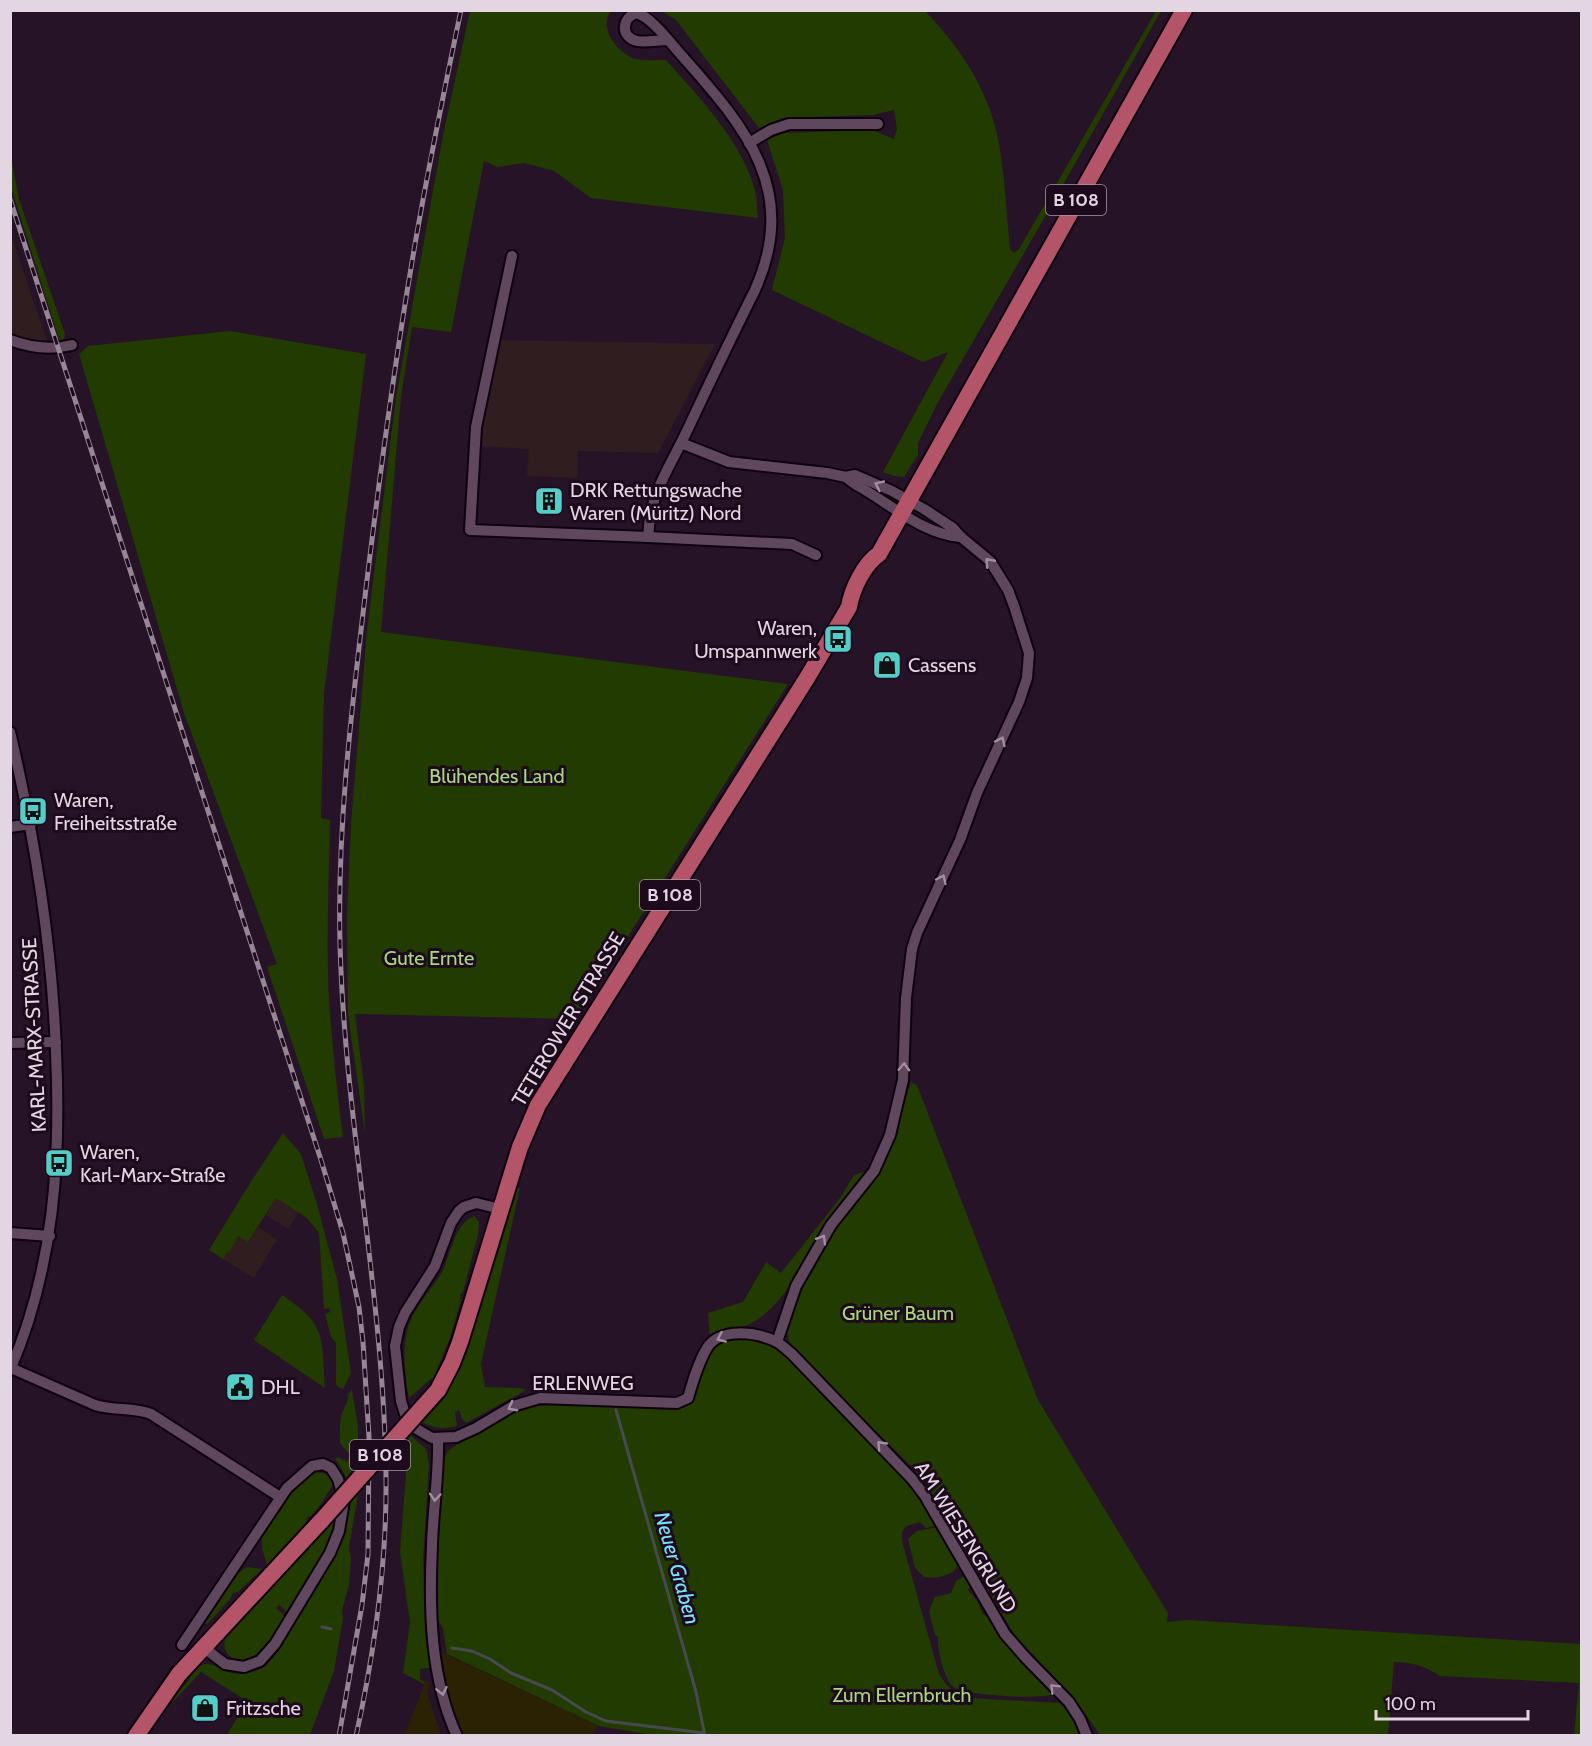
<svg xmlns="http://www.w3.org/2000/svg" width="1592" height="1746" font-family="Cabin,sans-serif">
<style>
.industrial{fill:#2f1d1f}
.green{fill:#213b00}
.sand{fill:#2a2202}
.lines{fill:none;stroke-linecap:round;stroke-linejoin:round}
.stream{stroke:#464a50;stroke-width:3}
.minor-casing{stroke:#0f010f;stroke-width:14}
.primary-casing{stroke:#0f010f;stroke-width:20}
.minor{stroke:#5f475e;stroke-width:10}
.primary{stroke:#b45469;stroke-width:16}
.rail-casing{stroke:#978696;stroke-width:5}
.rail{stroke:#1d0a1d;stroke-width:3;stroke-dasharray:9;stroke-linecap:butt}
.primary-bridge-casing{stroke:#0f010f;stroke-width:20;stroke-linecap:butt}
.primary-bridge{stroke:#b45469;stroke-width:16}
.oneway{stroke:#a18ea0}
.labels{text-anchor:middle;stroke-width:6;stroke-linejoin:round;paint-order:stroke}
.shield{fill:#1d0a1d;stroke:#a898a7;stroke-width:1.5}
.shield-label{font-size:18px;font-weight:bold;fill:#e3d5e2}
.poi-label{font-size:20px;fill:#e3d5e2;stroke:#1d0a1d;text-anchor:start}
.park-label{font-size:20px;fill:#a7d87c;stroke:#1d0a1d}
.street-label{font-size:20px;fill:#e3d5e2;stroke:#1d0a1d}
.water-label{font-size:21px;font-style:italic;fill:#77e2fc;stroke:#1d0a1d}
</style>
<rect width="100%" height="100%" fill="#271327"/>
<g class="industrial">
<polygon points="10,232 49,346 11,345"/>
<polygon points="498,340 715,344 658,453 578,451 577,478 527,476 529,449 481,446 480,427"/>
<polygon points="276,1197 299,1212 288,1229 266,1215"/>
<polygon points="258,1227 277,1239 254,1278 223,1259 228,1251 230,1252 238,1236 248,1242"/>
</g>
<g class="green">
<path d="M470,11h141c-12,16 4,39 21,47 9,3 24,2 34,2 33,37 80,86 90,135 1,8 1,16 2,23l-167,-20 -37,-27 -30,-8 -27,4 -13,-6 -33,171 -39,-5 -11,70 -20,235 407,52 -166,262 -44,73 -223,-5 9,72 1,48 -17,-120 -1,-98 4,-93 16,-192 29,-234 47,-262z"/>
<path d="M661,11h264c37,38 67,84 75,138 5,33 7,67 10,100l4,4 5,-4 137,-238h5l-115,204 -109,189 -19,39v12l-14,22 -10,-1 -11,-4 65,-120 -25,10 -151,-72 13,-52 -2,-48 -16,-50 16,-7 89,-3 22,9 3,-10 -3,-19 -21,5 -90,3 -24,10 -83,-108z"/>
<polygon points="11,157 19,199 65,334 64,340 60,342 11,187"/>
<path d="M230,331l136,23 -42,340 -3,124 9,2c-1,60 -4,120 -1,179 3,47 8,92 14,138l-19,2 -57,-172 10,-3 -93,-251 -105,-359 9,-8z"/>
<path d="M911,1082l6,3 121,315 130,213 -1,9 20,-2 394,24v91h-7l5,-52 -139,-7c-15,-10 -29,-14 -46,-14l-6,73h-288l-23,-33 -63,-68 -98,-163 -123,-122c-30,-46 61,-138 85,-176 15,-24 24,-64 33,-91z"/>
<polygon points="283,1133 301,1154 317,1204 337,1279 351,1373 343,1389 338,1387 336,1384 336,1343 331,1337 325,1314 330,1312 329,1308 324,1309 319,1233 307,1218 276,1198 248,1242 238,1236 230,1252 228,1251 223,1259 209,1250 252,1180"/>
<path d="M871,1170c-11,18 -29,31 -41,49 -23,33 -36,73 -69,98 -14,11 -35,16 -51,23l-2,-27 35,-11 23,-40 15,11 59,-75 14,-23z"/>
<path d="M516,1187l4,1 -39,176 4,23 35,1 6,2 -60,33 -4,-4 -3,-9 -4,2 2,14c-13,3 -23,3 -35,-4l20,-22 -2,-2 61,-154z"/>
<path d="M474,1216l5,6 -1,13 -15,57 -3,2 1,6 -11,38 -17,41 -1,-1 -23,20c-4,-20 -7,-46 -2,-66 5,-23 23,-40 35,-60 9,-17 12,-48 32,-56z"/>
<path d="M282,1295c46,31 39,41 43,93l-71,-48z"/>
<path d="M726,1338c21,1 37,3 56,13 52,53 118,109 155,174l-11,3 -6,-6 -13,4 -5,5v10l37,133c8,12 15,21 29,24l93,5 15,20 5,12 -423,1 -59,-10 -152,-72 -4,-26 -5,-7 -1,-76 6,-84 5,-10 12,-9 44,-25 30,-11 38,-1 100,3c33,-3 23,-32 35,-55 4,-6 13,-11 19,-15z"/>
<path d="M352,1390l6,37v68l-9,52 2,11 -2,27 -7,26 1,7 -9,53 -24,64h-83l20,-34 -46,-29 -29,31 -2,-2 20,-22 -3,-3c6,-6 11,-12 20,-12 7,0 12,4 18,7 16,6 37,2 48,-13 13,-22 26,-45 40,-68 14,-24 31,-50 36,-79 3,-17 -3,-40 -14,-52l3,-2 9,5 3,-7 -10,-12c0,-8 -1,-17 1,-25 1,-10 8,-13 7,-24z"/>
<polygon points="409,1434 426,1449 429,1463 423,1561 425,1628 429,1668 420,1669 420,1679 425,1682 424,1684 403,1673 410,1622 400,1552"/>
<path d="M317,1472l10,2 7,10c-10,12 -14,27 -27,34l-1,7 -39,40 -5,-17v-14l28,-43 20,-17z"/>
<path d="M337,1516c-4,34 -28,64 -45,93l-6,2 -7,-6 -3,3 7,6 1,8c-12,18 -26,41 -51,37 -10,-8 -11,-15 -5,-26z"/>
<path d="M938,1527l21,38c-7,11 -22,14 -35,12l-9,-9 -7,-29 9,-8z"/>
<path d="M248,1567l14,2 -24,23 -5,1 -3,6 -23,25 -2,-1c9,-15 27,-51 43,-56z"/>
<path d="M962,1577h2l6,9 -2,4 9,11 6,13 8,5 46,56 -2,2 17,17c-10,6 -88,1 -97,-6 -12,-10 -14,-29 -17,-43v-8l-3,-2 -6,-24 6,-14 16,-4 5,-12z"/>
</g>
<g class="sand">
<polygon points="441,1652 599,1726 590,1735 463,1735 448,1698"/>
<polygon points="425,1682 430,1682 427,1693 441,1735 405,1735"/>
</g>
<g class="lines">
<g class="stream">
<polyline points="616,1410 696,1692 705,1736"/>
<polyline points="322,1627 331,1629"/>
<polyline points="452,1648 472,1651 490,1659 511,1673 552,1690 586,1712 606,1721 704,1733"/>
</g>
<g class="minor-casing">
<g id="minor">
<polyline points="749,143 771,130 789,124 878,124"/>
<path d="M512,256l-36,171 -6,103 178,7c2,-43 19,-65 37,-102 23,-49 46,-97 70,-145 44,-99 -8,-161 -72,-233 -11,-12 -32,-41 -47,-44 -14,5 -16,24 1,28 9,2 21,-1 31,-1"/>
<path d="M10,340c21,8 41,10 62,5"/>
<polyline points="681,443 729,462 827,473 846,477 855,475 892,491 924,509 953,528 961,537 990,561 1008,590 1014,606 1029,653 1027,678 1019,702 977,793 960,840 917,933 912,949 906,998 903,1080 890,1135 874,1171 831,1225 796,1286 777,1342"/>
<path d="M846,477c6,6 12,9 19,13 30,18 61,45 96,47"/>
<polyline points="648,537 792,544 816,555"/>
<path d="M10,732c25,106 42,212 46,320 5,109 -2,217 -46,318"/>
<polyline points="10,827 31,824"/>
<polyline points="10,1043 56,1042"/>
<path d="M501,1209l-25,-6 -12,4 -5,4 -8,12 -16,43 -30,47 -6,14 -4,19 6,55 4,13 10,14 17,10 24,-1 20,-9 37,-22 27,-8 137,5 11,-5c5,-17 10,-35 19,-50 13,-21 50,-16 70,-6 5,3 10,8 15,12l121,126 12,16 80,138 20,23 44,45 11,17 7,17"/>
<polyline points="10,1233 50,1236"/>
<path d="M11,1368l84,37c19,6 38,2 56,9l129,83"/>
<path d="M438,1439c1,35 -5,71 -6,106 -3,63 -2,133 25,191"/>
<polyline points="182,1645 287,1488 312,1466 323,1464 331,1468 338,1479 344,1501 339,1531 330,1553 275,1644 260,1661 244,1667 225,1664 203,1647"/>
</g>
</g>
<g class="primary-casing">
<g id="primary">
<path d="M438,1390l14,-27 8,-21 60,-195 18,-42 269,-427 42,-71c3,-18 15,-43 30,-53l305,-544"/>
<polyline points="136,1736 179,1674 322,1520"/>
</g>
</g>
<use href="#minor" class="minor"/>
<use href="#primary" class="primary"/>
<g class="rail-casing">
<g id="rail">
<polyline points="10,199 321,1160 343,1233 359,1307 363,1342 369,1437 368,1554 362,1605 339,1736"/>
<path d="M356,1736c19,-86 31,-172 30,-260 -2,-178 -41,-353 -46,-531 -3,-120 12,-238 26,-357 13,-107 27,-214 45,-320 14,-86 32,-172 50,-258"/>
</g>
</g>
<use href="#rail" class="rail"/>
<g class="primary-bridge-casing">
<polyline id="primary-bridge" points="322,1520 438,1390"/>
</g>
<use href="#primary-bridge" class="primary-bridge"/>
</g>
<defs><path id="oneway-chevron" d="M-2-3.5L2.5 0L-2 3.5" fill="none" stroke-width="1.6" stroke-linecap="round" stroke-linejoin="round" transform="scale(1.5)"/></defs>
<g class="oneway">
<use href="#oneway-chevron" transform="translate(879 485) rotate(-155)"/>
<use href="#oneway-chevron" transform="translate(989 562) rotate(-132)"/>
<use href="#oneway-chevron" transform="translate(1001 741) rotate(-65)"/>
<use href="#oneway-chevron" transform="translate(942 879) rotate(-65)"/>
<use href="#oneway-chevron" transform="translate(904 1067) rotate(-88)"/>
<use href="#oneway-chevron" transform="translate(822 1239) rotate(-59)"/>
<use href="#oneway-chevron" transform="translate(721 1338) rotate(156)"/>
<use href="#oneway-chevron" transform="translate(512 1407) rotate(152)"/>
<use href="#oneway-chevron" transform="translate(881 1445) rotate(-134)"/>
<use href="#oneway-chevron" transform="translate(435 1497) rotate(94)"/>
<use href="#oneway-chevron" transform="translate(1054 1688) rotate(-135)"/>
<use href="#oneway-chevron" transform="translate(442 1691) rotate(78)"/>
</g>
<defs>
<g id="building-square" transform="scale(1.5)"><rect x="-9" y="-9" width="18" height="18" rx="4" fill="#54cdc8" stroke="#1d0a1d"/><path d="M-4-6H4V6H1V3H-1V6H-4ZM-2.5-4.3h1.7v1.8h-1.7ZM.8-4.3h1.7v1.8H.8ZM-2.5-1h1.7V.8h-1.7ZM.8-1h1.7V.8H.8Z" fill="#111"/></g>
<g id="bus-square" transform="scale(1.5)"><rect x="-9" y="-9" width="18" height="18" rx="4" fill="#54cdc8" stroke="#1d0a1d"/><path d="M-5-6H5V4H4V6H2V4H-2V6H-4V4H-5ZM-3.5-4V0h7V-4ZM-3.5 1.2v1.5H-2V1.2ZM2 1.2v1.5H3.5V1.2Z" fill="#111"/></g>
<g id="shop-square" transform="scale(1.5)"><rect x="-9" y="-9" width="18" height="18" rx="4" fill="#54cdc8" stroke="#1d0a1d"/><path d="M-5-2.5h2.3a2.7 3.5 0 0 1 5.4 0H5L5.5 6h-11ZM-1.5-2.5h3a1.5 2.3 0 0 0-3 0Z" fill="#111"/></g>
<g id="civic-square" transform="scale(1.5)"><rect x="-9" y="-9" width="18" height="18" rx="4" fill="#54cdc8" stroke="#1d0a1d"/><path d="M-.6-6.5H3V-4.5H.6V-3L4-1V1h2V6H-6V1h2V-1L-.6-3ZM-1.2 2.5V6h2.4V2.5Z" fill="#111"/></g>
</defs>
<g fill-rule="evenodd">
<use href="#building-square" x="549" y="501"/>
<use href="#bus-square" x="838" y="639"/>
<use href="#shop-square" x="887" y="665"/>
<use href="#bus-square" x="33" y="811"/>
<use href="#bus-square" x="59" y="1163"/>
<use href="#civic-square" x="240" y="1387"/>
<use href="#shop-square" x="205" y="1708"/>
</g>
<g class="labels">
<g class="shield">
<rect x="1046" y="185" width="60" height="30" rx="4.5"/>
<rect x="640" y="880" width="60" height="30" rx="4.5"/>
<rect x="350" y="1440" width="60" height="30" rx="4.5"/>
</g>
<g class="shield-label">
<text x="1076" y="206">B 108</text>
<text x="670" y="901">B 108</text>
<text x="380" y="1461">B 108</text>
</g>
<g class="poi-label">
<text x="570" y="497">DRK Rettungswache<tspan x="570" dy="23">Waren (Müritz) Nord</tspan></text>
<text x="817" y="635" text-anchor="end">Waren,<tspan x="817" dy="23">Umspannwerk</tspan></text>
<text x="908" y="672">Cassens</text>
<text x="54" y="807">Waren,<tspan x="54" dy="23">Freiheitsstraße</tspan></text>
<text x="80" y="1159">Waren,<tspan x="80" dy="23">Karl-Marx-Straße</tspan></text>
<text x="261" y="1394">DHL</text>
<text x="226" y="1715">Fritzsche</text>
</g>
<g class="park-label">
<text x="497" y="783">Blühendes Land</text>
<text x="429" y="965">Gute Ernte</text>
<text x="898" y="1320">Grüner Baum</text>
<text x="902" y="1702">Zum Ellernbruch</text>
</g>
<g class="street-label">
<text transform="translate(568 1019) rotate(-59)" y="7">TETEROWER STRASSE</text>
<text transform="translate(34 1035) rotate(-93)" y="7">KARL-MARX-STRASSE</text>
<text x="583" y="1390">ERLENWEG</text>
<text transform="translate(966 1537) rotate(58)" y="7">AM WIESENGRUND</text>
</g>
<g class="water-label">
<text transform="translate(677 1568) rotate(74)" y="7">Neuer Graben</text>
</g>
</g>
<rect width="1592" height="1746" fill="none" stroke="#e3d5e2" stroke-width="24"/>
<path d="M1376 1710v9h152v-9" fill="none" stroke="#e3d5e2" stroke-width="3"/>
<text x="1385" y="1710" font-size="18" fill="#e3d5e2" stroke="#1d0a1d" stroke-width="4.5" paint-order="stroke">100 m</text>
</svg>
